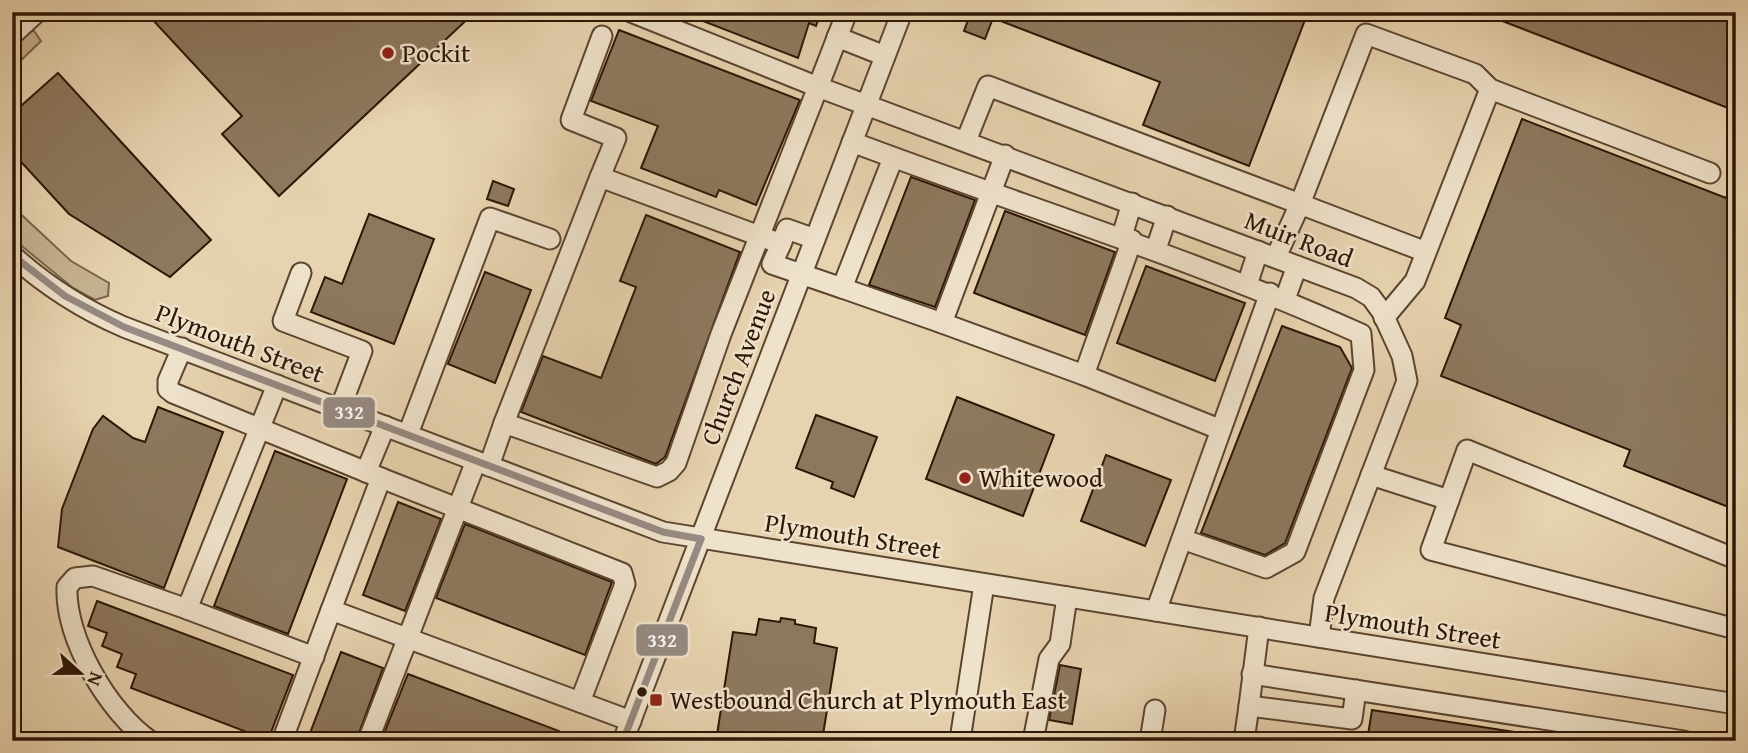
<svg xmlns="http://www.w3.org/2000/svg" width="1748" height="753" font-family="'Gentium Book Plus',serif">
<style>
.green{fill:#c7b392;stroke:#7a644c;stroke-width:2}
.building{fill:#8d785e;stroke:#2c1606;stroke-width:2}
.lines{fill:none;stroke-linecap:round;stroke-linejoin:round}
.minor-casing{stroke:#5b4530;stroke-width:23}
.minor{stroke:#efe2cb;stroke-width:19}
.bus-1-casing{stroke:#efe2cb;stroke-width:12}
.bus-1{stroke:#968a82;stroke-width:7}
.poi-dot{fill:#8f2418;stroke:#efe2cb;stroke-width:2.5}
.bus-dot{fill:#2c1606;stroke:#efe2cb;stroke-width:2.5}
.labels{text-anchor:middle;stroke-width:5;stroke-linejoin:round;paint-order:stroke}
.poi-label{font-size:26px;fill:#2c1606;stroke:#efe2cb;text-anchor:start}
.street-label{font-size:26px;fill:#2c1606;stroke:#efe2cb}
.line-badge{stroke:#efe2cb;stroke-width:2.5}
.badge-label{font-size:19px;text-anchor:middle;font-weight:bold;fill:#fff}
</style>
<rect width="100%" height="100%" fill="#e7d3af"/>
<filter id="stains"><feTurbulence type="fractalNoise" baseFrequency=".00286" numOctaves="4"/><feColorMatrix values="0 0 0 0 .2 0 0 0 0 .09 0 0 0 0 .02 0 0 0 .5 -.17"/></filter>
<radialGradient id="worn" r=".72"><stop offset=".6" stop-color="#630" stop-opacity="0"/><stop offset="1" stop-color="#630" stop-opacity=".3"/></radialGradient>
<g class="green">
<polygon points="28,31 34,31 41,41 12,69 12,45"/>
<polygon points="12,206 71,261 109,283 108,296 95,300 73,288 18,243 12,237"/>
</g>
<g class="building">
<polygon points="160,12 475,12 279,196 222,134 242,116 152,19"/>
<polygon points="680,12 821,12 816,26 809,23 798,58"/>
<polygon points="971,12 1308,12 1249,166 1143,125 1160,82 993,18 985,39 964,31"/>
<polygon points="1479,12 1736,12 1736,87 1728,108"/>
<polygon points="619,30 800,100 756,205 719,190 716,197 641,168 658,126 591,101"/>
<polygon points="58,73 211,240 170,277 69,214 12,152 12,114"/>
<polygon points="1522,119 1726,198 1736,174 1736,510 1624,466 1630,450 1441,376 1461,325 1445,318"/>
<polygon points="911,177 975,200 935,307 869,285"/>
<polygon points="493,181 514,189 508,206 487,199"/>
<polygon points="1005,211 1115,252 1085,335 974,293"/>
<polygon points="369,214 434,239 394,344 311,312 325,277 342,284"/>
<polygon points="646,215 740,252 665,457 656,464 521,412 543,356 601,378 636,287 620,281"/>
<polygon points="1146,266 1245,303 1215,381 1117,343"/>
<polygon points="485,272 531,290 495,383 448,364"/>
<polygon points="1282,326 1340,347 1352,368 1285,543 1265,555 1201,533"/>
<polygon points="957,397 1054,435 1023,516 926,479"/>
<polygon points="158,407 223,432 164,588 58,547 62,509 93,429 103,416 133,438 145,442"/>
<polygon points="816,415 877,437 854,497 831,488 833,482 796,468"/>
<polygon points="275,451 347,479 288,634 214,606"/>
<polygon points="1106,455 1171,480 1145,546 1081,521"/>
<polygon points="398,502 441,519 405,611 363,595"/>
<polygon points="465,524 612,582 585,655 436,598"/>
<polygon points="97,601 293,675 268,740 131,688 136,674 117,667 122,654 102,646 107,633 88,626"/>
<polygon points="781,618 795,620 795,624 816,628 814,643 837,648 822,741 716,741 733,632 756,635 759,619 780,622"/>
<polygon points="341,652 383,668 356,741 307,741"/>
<polygon points="1060,665 1081,669 1072,724 1049,720"/>
<polygon points="408,674 559,731 555,741 381,741"/>
<polygon points="1372,710 1527,734 1526,741 1367,741"/>
</g>
<g class="lines">
<g class="minor-casing">
<g id="minor">
<polyline points="631,12 818,87 847,12"/>
<polyline points="12,35 37,12"/>
<polyline points="837,37 885,56"/>
<polyline points="1490,89 1710,173"/>
<polyline points="966,141 988,86 1300,204 1276,257"/>
<path d="M852,142c170,64 343,117 509,192l3,36 -69,182 -29,16 -84,-29"/>
<polyline points="600,177 616,138 571,120 602,36"/>
<polyline points="1122,236 1132,203"/>
<polyline points="781,244 772,264 842,288 893,158"/>
<polyline points="1156,249 1167,216"/>
<path d="M12,255c34,31 70,54 112,72l539,205 1073,172"/>
<polyline points="301,273 283,321 362,351 340,409"/>
<polyline points="1247,285 1258,251"/>
<polyline points="842,288 942,323 1005,155"/>
<polyline points="1285,299 1297,266"/>
<polyline points="1384,318 1415,281 1490,89 1475,74 1366,34 1300,204 1426,252"/>
<polyline points="942,323 1084,375 1132,240"/>
<polyline points="182,348 168,381 168,389 173,393 381,478 331,610 631,721"/>
<polyline points="1084,375 1219,429"/>
<polyline points="504,423 600,177 781,244 787,229 815,239"/>
<polyline points="408,434 490,218 550,239"/>
<polyline points="489,466 504,423 657,477 669,471 676,463 721,334 818,87 1356,288 1371,297 1382,312 1402,356 1407,381 1324,598 1319,637"/>
<polyline points="366,472 385,426"/>
<polyline points="1371,475 1449,500"/>
<polyline points="381,478 622,573 625,584 580,702"/>
<polyline points="1736,559 1467,450 1431,550 1736,629"/>
<polyline points="187,609 314,657"/>
<polyline points="1156,611 1270,293"/>
<polyline points="1259,627 1249,706 1352,719 1356,690"/>
<polyline points="1252,674 1684,741"/>
<path d="M150,741c-42,-29 -85,-103 -83,-154l8,-9 18,-2 94,33 90,-224"/>
<polyline points="282,741 331,610"/>
<polyline points="368,741 476,461"/>
<polyline points="623,741 902,12"/>
<polyline points="968,741 960,740 984,584"/>
<polyline points="1033,741 1049,659 1060,644 1067,597"/>
<polyline points="1150,741 1155,710"/>
<polyline points="1244,741 1249,706"/>
</g>
</g>
<use href="#minor" class="minor"/>
<g class="bus-1-casing">
<g id="bus-1">
<polyline points="12,255 65,296 124,327 663,532 701,539"/>
<polyline points="623,741 701,539"/>
</g>
</g>
<use href="#bus-1" class="bus-1"/>
</g>
<g class="poi-dot">
<circle cx="388" cy="53" r="7"/>
<circle cx="965" cy="478" r="7"/>
<rect x="649" y="693" width="14" height="14" rx="3.5"/>
</g>
<circle class="bus-dot" cx="642" cy="692" r="6"/>
<g class="labels">
<g class="poi-label">
<text x="402" y="62">Pockit</text>
<text x="979" y="487">Whitewood</text>
<text x="670" y="709">Westbound Church at Plymouth East</text>
</g>
<g class="street-label">
<text transform="translate(1299 239) rotate(21)" y="9">Muir Road</text>
<text transform="translate(240 343) rotate(21)" y="9">Plymouth Street</text>
<text transform="translate(738 367) rotate(-69)" y="9">Church Avenue</text>
<text transform="translate(853 536) rotate(9)" y="9">Plymouth Street</text>
<text transform="translate(1413 626) rotate(9)" y="9">Plymouth Street</text>
</g>
</g>
<g class="line-badge">
<rect x="322" y="396" width="54" height="33" rx="7" fill="#968a82"/>
<rect x="635" y="623" width="54" height="34" rx="7" fill="#968a82"/>
</g>
<g class="badge-label">
<text x="349" y="419">332</text>
<text x="662" y="647">332</text>
</g>
<rect width="1748" height="753" fill="none" stroke="#e7d3af" stroke-width="42"/>
<rect x="14" y="14" width="1720" height="725" fill="none" stroke="#2c1606" stroke-width="3.5"/>
<rect x="21" y="21" width="1706" height="711" fill="none" stroke="#2c1606" stroke-width="2"/>
<g transform="translate(80 673) rotate(111)" stroke="#efe2cb" stroke-width="5" paint-order="stroke">
<path d="M0-5L12 26L0 18L-12 26Z" fill="#2c1606"/>
<text y="-10" font-size="19" font-weight="bold" text-anchor="middle" fill="#2c1606">N</text>
</g>
<rect width="100%" height="100%" filter="url(#stains)"/>
<rect width="100%" height="100%" fill="url(#worn)"/>
</svg>
